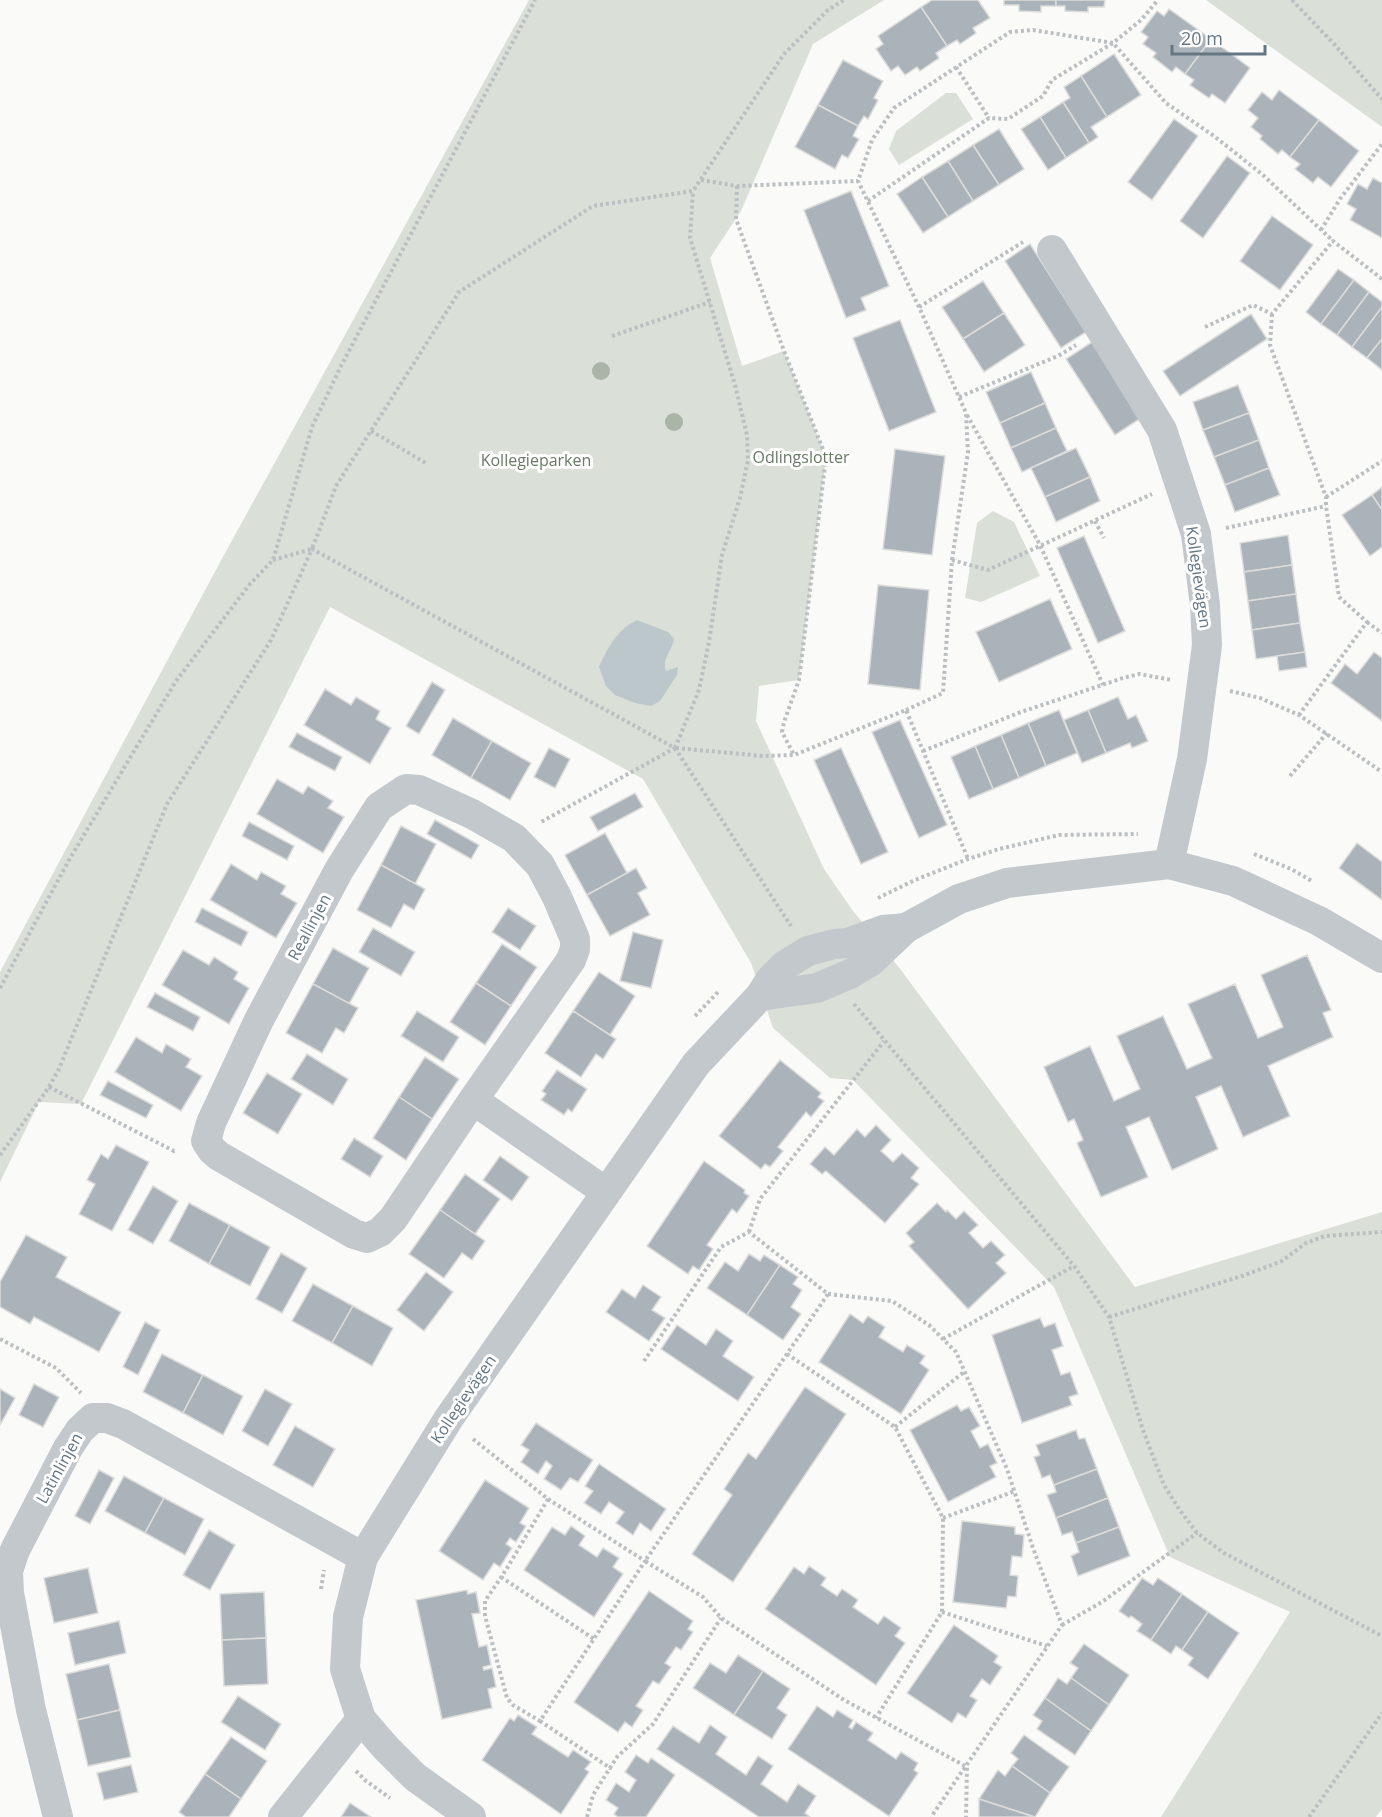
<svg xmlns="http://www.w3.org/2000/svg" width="1382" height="1817" font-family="'Open Sans',sans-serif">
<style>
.green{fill:#dadfd7}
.water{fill:#bbc7cb}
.building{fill:#aab3b9;stroke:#dcdcda;stroke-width:1.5}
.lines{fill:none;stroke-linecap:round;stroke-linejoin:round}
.path{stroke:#bbbfc2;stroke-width:4;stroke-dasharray:3 3;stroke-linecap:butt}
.minor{stroke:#c3c8cc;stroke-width:30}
.tree{fill:#aab4a7}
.labels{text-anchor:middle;stroke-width:6;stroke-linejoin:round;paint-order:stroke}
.park-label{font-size:16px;fill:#687a64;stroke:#fff}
.street-label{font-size:16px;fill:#657683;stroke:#fff}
</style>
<rect width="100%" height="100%" fill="#fafaf8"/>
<g class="green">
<polygon points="529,0 884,0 813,44 741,211 710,258 742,366 784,351 826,457 799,680 759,686 756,721 824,869 853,911 901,970 1135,1287 1382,1212 1382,1809 1376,1817 1161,1817 1290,1612 1170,1557 1054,1287 853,1080 830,1078 773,1028 751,963 643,779 330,607 81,1104 39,1102 0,1182 0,972 224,555"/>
<polygon points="1206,0 1382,0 1382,127"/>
<polygon points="946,93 956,93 973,119 899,165 889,149 896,131"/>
<polygon points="993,511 1014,522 1040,576 981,602 965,598 977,523"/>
</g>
<path class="water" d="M637,620l31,12 6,7c-2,12 -12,19 -8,32l12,-4 -1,8 -17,26 -9,5 -16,-3 -20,-8 -9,-9 -7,-19c9,-20 18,-37 38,-47z"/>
<g class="building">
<polygon points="932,0 978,0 990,18 973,28 976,33 960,44 957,40 947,46 921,7"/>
<polygon points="1004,0 1056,0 1056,6 1041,6 1041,12 1019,11 1019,5 1004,5"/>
<polygon points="1056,0 1105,0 1104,7 1088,7 1088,12 1065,11 1065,6 1056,6"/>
<polygon points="921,7 947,46 936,53 939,58 920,71 917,67 905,75 898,66 891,71 876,49 883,44 878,36"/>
<polygon points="1169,9 1211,39 1185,74 1176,67 1172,72 1153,57 1156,53 1143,44 1148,37 1141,32 1157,11 1164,16"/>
<polygon points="1211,39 1250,68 1225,103 1212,94 1209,98 1190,85 1194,80 1185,74"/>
<polygon points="1114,54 1141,95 1107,117 1081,76"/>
<polygon points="843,60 883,81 874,98 878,100 868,119 864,116 858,126 818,105"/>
<polygon points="1081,76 1107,117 1091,127 1098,137 1089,143 1063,102 1070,98 1064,87"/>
<polygon points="1279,90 1319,120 1290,157 1282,150 1278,154 1260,139 1262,136 1251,127 1258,118 1248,110 1262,92 1272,100"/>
<polygon points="1063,102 1089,143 1066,158 1040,117"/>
<polygon points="818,105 858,126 853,136 859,139 848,158 842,155 835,169 795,147"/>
<polygon points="1040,117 1066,158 1048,170 1021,129"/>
<polygon points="1174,119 1198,136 1152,200 1128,182"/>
<polygon points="1319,120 1359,151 1331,187 1318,177 1313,183 1295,169 1300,164 1290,157"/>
<polygon points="999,129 1024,169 999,185 973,145"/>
<polygon points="973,145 999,185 973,201 948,161"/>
<polygon points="1227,156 1250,173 1203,238 1180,221"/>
<polygon points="948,161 973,201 948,217 922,177"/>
<polygon points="922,177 948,217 923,233 897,194"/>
<polygon points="1373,178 1382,183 1382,238 1350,220 1356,209 1347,204 1358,184 1367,189"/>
<polygon points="851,191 889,286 861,298 866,310 846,318 804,210"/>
<polygon points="1272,216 1313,245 1280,290 1240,261"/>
<polygon points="1030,244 1086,332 1061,348 1005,261"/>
<polygon points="1338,269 1354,280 1321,324 1306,312"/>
<polygon points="1354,280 1369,292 1337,335 1321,324"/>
<polygon points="983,281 1004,313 963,339 942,307"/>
<polygon points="1369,292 1382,302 1382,307 1352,347 1337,335"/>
<polygon points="1382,307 1382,339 1367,358 1352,347"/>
<polygon points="1004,313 1025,345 984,372 963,339"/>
<polygon points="1251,314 1267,339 1180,396 1163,371"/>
<polygon points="900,320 936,412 889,431 853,338"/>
<polygon points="1382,339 1382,370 1367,358"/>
<polygon points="1092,342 1141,418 1115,435 1066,359"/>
<polygon points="1031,372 1045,403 1000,423 986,392"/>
<polygon points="1238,385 1249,413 1203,430 1193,402"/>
<polygon points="1045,403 1056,428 1011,448 1000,423"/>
<polygon points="1249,413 1259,440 1214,457 1203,430"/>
<polygon points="1056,428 1067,451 1022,472 1011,448"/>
<polygon points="1259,440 1269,468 1225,485 1214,457"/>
<polygon points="1076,448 1090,477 1045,497 1031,468"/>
<polygon points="895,449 945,456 932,555 883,549"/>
<polygon points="1269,468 1280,495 1235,512 1225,485"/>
<polygon points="1090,477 1100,501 1056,522 1045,497"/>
<polygon points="1382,487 1382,510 1372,495"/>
<polygon points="1372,495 1382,510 1382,547 1370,556 1342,515"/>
<polygon points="1288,535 1292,565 1244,572 1240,543"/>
<polygon points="1084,536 1125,631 1098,643 1057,548"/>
<polygon points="1292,565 1296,594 1248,601 1244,572"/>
<polygon points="878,585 929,590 920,690 868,684"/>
<polygon points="1296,594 1300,623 1252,630 1248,601"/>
<polygon points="1050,599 1072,649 999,682 976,632"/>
<polygon points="1300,623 1305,652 1256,659 1252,630"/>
<polygon points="1305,652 1307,667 1279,671 1277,656"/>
<polygon points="1374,652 1382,658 1382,721 1331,683 1345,664 1357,674"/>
<polygon points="432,682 445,690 419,734 406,726"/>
<polygon points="325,689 351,705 356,697 380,711 376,719 391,728 370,764 304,725"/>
<polygon points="1118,697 1128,719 1136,715 1148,741 1132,748 1130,743 1106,753 1088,710"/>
<polygon points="1059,710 1077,753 1046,766 1028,723"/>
<polygon points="1088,710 1106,753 1082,763 1064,720"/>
<polygon points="453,718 492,741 471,778 432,755"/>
<polygon points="900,720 947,825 919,838 872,732"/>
<polygon points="1028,723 1046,766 1019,778 1001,735"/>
<polygon points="297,733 342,757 335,771 289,747"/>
<polygon points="1001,735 1019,778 993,789 975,746"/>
<polygon points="492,741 531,763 510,800 471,778"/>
<polygon points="975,746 993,789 969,799 951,757"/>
<polygon points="549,748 570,759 555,788 534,777"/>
<polygon points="841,748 888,852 861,864 814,760"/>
<polygon points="277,779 303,794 308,786 333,801 328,808 344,817 323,853 257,814"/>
<polygon points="635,793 643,807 598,831 590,817"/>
<polygon points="435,820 479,845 471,859 427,834"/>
<polygon points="249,822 294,846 287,860 242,836"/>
<polygon points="401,826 436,844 415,884 381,865"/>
<polygon points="605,833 627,873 587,895 565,855"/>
<polygon points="1357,843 1382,862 1382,900 1339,868"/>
<polygon points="231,864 257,880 261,872 286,886 281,894 297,903 276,938 210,900"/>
<polygon points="381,865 425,889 414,910 404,904 391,928 357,910"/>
<polygon points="636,868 647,888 638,893 650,915 610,936 587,895"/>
<polygon points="202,908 248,932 241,946 195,922"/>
<polygon points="508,908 536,926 520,950 492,932"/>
<polygon points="373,928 415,952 401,976 359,952"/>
<polygon points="633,932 663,940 651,988 620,981"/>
<polygon points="502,944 537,967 511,1006 476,983"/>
<polygon points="333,948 369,968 349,1004 313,984"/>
<polygon points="183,950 209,965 214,957 238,972 234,979 249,988 229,1024 162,985"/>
<polygon points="1307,955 1331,1010 1323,1013 1333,1037 1268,1066 1290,1116 1243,1137 1221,1086 1196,1097 1218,1149 1172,1170 1149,1117 1126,1127 1148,1177 1101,1197 1077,1143 1083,1140 1074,1119 1068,1122 1044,1067 1090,1046 1114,1101 1140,1089 1117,1036 1163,1016 1187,1069 1212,1058 1188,1004 1235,984 1258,1038 1283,1027 1261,975"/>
<polygon points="599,972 635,996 610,1035 573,1011"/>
<polygon points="476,983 511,1006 485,1045 450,1022"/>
<polygon points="313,984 358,1008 344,1033 336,1028 322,1053 286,1033"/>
<polygon points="155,993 200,1017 193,1031 147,1007"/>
<polygon points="417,1011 459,1037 443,1062 401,1036"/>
<polygon points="573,1011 616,1039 603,1059 596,1054 581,1077 545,1053"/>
<polygon points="136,1037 162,1053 166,1044 191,1059 186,1067 202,1076 181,1111 115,1072"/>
<polygon points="307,1054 348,1079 333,1105 291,1079"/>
<polygon points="425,1057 459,1079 432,1119 399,1097"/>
<polygon points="780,1060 821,1093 818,1097 824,1101 811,1117 806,1112 778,1147 783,1151 770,1167 765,1164 761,1169 719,1136"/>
<polygon points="557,1070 587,1089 572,1112 568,1109 564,1115 541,1100 546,1094 542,1091"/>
<polygon points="267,1073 302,1094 278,1134 243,1113"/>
<polygon points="108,1081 153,1105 146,1118 100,1095"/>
<polygon points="399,1097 432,1119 406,1160 373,1138"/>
<polygon points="876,1125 891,1140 881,1151 893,1162 902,1153 919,1168 911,1178 919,1184 885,1223 826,1171 822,1174 810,1164 825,1147 834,1155 857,1129 865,1137"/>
<polygon points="354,1138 383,1156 370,1177 341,1159"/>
<polygon points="116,1145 149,1162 112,1231 79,1214 95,1184 87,1180 101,1154 108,1159"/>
<polygon points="500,1156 529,1177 512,1201 483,1180"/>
<polygon points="704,1161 745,1190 744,1193 749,1196 737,1213 732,1209 707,1245 713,1249 699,1270 693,1266 688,1274 647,1246"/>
<polygon points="465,1174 500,1199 475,1234 440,1210"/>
<polygon points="153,1186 178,1201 153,1244 128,1230"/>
<polygon points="189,1203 230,1225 209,1264 169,1241"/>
<polygon points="937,1203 946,1212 947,1210 956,1219 964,1211 978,1225 969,1233 983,1248 991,1241 1005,1255 996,1263 1006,1273 968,1309 909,1246 914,1242 906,1233"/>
<polygon points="440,1210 485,1241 472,1260 462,1253 444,1278 409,1254"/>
<polygon points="230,1225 270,1247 250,1286 209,1264"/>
<polygon points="26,1235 67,1257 56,1277 121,1312 99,1352 34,1317 30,1324 0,1307 0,1282"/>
<polygon points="281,1253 307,1268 282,1313 256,1299"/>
<polygon points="749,1254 760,1261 764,1255 780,1265 747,1315 707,1288 725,1262 738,1271"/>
<polygon points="780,1265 798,1277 793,1284 802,1290 791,1307 801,1314 783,1340 747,1315"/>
<polygon points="426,1272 453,1292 424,1331 397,1310"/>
<polygon points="313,1284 353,1306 332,1343 292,1321"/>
<polygon points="643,1285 661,1297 652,1310 665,1318 649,1341 606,1312 622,1289 635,1298"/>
<polygon points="353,1306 393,1328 372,1366 332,1343"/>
<polygon points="850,1314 863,1323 868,1316 885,1327 879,1337 903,1352 907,1345 925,1356 920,1363 929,1370 901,1414 819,1362"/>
<polygon points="1040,1318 1044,1327 1055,1323 1063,1346 1052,1350 1061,1375 1070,1372 1078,1394 1069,1397 1072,1405 1022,1423 992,1335"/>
<polygon points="145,1322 160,1330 138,1375 123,1367"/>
<polygon points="677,1325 706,1345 716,1329 733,1341 723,1356 754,1377 738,1401 661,1349"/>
<polygon points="162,1354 203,1375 183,1413 143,1392"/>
<polygon points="203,1375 243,1396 223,1435 183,1413"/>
<polygon points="34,1384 59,1397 43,1427 19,1415"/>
<polygon points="805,1387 846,1414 733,1582 692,1554 732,1495 724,1489 748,1453 756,1459"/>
<polygon points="0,1389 15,1398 0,1425"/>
<polygon points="265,1389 292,1404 268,1446 242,1431"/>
<polygon points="957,1405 961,1411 969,1407 980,1426 971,1431 980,1448 988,1444 997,1463 990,1466 996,1477 948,1502 910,1430"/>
<polygon points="536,1423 593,1460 578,1482 570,1478 561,1490 544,1479 552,1466 546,1461 538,1474 521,1462 529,1450 521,1445"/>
<polygon points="295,1426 335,1449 313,1487 273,1465"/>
<polygon points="1076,1430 1079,1439 1085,1438 1097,1469 1054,1485 1050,1475 1042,1478 1034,1457 1040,1455 1036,1445"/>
<polygon points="599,1464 666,1509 651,1531 640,1523 633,1535 616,1523 624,1512 609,1502 601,1514 584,1503 593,1491 585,1486"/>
<polygon points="1097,1469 1108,1498 1056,1518 1047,1495 1056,1492 1054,1485"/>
<polygon points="99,1470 114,1478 90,1524 75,1516"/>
<polygon points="124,1476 164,1498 145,1533 105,1511"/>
<polygon points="485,1480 529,1508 520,1523 526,1526 516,1542 510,1538 506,1544 512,1548 500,1567 494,1563 483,1580 439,1551"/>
<polygon points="164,1498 204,1519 185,1555 145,1533"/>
<polygon points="1108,1498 1119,1527 1076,1543 1072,1532 1062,1535 1056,1518"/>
<polygon points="962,1521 1015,1527 1015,1534 1024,1535 1022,1557 1012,1556 1010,1575 1018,1576 1016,1597 1008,1596 1006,1608 953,1602"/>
<polygon points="571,1526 585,1536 579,1545 597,1557 603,1548 619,1558 613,1567 623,1574 594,1617 524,1570 552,1527 565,1535"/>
<polygon points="1119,1527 1130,1556 1078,1576 1071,1556 1079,1552 1076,1543"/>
<polygon points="209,1530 235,1545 210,1590 183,1575"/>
<polygon points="809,1566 826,1578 821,1585 837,1596 842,1589 858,1600 853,1607 878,1624 884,1616 901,1628 895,1636 905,1643 876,1685 765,1609 794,1567 804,1574"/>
<polygon points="88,1568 98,1613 54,1623 44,1578"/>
<polygon points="1142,1578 1153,1585 1158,1578 1182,1594 1151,1640 1137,1631 1142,1624 1131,1616 1129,1618 1119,1611"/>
<polygon points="467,1590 468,1594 476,1592 480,1613 472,1614 479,1647 487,1645 491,1665 483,1667 484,1670 492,1668 496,1687 488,1689 492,1708 442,1719 416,1600"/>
<polygon points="649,1591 693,1621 688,1629 693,1632 681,1650 676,1647 665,1663 671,1667 659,1684 653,1681 636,1706 643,1710 632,1727 625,1722 618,1732 574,1702"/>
<polygon points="264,1592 266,1638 222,1640 220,1594"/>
<polygon points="1182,1594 1208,1612 1182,1650 1176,1646 1171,1654 1151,1640"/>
<polygon points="1208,1612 1239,1633 1208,1679 1188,1665 1193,1658 1182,1650"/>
<polygon points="119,1621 126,1653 75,1665 68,1633"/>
<polygon points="954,1625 998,1656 994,1662 1002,1667 990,1685 982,1679 970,1696 977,1700 966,1718 958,1713 952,1723 907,1693"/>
<polygon points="266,1638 268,1684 224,1686 222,1640"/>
<polygon points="1084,1644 1129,1675 1109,1705 1071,1678 1078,1668 1070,1663"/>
<polygon points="738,1655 763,1671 734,1715 693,1688 710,1663 726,1673"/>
<polygon points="109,1664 120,1710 77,1720 66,1674"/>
<polygon points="763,1671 790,1689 777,1708 787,1715 772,1739 734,1715"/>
<polygon points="1058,1678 1067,1684 1071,1678 1109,1705 1091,1731 1045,1698"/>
<polygon points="238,1696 281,1724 265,1750 221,1722"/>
<polygon points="1045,1698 1091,1731 1075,1755 1037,1729 1042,1721 1033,1715"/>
<polygon points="817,1706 833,1717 837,1710 853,1720 849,1727 852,1729 856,1722 873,1733 868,1740 896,1759 901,1752 918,1763 914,1770 918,1773 889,1816 788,1749"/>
<polygon points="120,1710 131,1757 88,1766 77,1720"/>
<polygon points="518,1715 537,1727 532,1734 568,1757 573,1750 591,1762 585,1769 589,1772 561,1814 482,1760 510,1718 514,1721"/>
<polygon points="710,1725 727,1737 716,1754 746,1775 758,1756 773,1766 761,1784 787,1802 798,1784 816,1796 805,1813 810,1817 759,1817 657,1749 673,1726 699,1743"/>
<polygon points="1024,1735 1069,1767 1050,1793 1012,1766 1018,1759 1011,1753"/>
<polygon points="231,1737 267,1761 241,1799 205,1774"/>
<polygon points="636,1755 648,1763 651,1758 675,1775 646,1817 618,1817 614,1814 618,1808 606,1800 616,1783 629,1792 636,1780 625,1772"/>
<polygon points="131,1765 138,1792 104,1800 97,1773"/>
<polygon points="1012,1766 1050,1793 1035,1817 979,1799 998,1770 1005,1776"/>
<polygon points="205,1774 241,1799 229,1817 186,1817 179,1812"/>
<polygon points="979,1799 1034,1817 979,1817"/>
<polygon points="350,1803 371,1817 341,1817"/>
</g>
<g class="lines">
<g class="path">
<polyline points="1292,0 1334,44 1382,99"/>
<polyline points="956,67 989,118"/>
<polyline points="701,180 737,186 858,181"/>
<polyline points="737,186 736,219 784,351 826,457 799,680 784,722 782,732 794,755"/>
<polyline points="868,201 989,118 1008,119 1043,96 1052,80 1113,43 1166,103 1214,136 1263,175 1333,241"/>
<polyline points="1321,230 1340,199 1382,144"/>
<polyline points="919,307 1023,242"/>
<polyline points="1272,314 1270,345 1326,497 1326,506 1339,597 1367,622 1299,715"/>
<polyline points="1205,327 1253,305 1272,314 1333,241 1382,279"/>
<polyline points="612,336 710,302"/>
<polyline points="959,397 1058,356 1076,345"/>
<polyline points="967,415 1040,545 1103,685"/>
<polyline points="371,431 426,463"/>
<polyline points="1326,497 1382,461"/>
<polyline points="1095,521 1104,538"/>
<polyline points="1226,528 1326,506"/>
<polyline points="273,560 312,549 336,486 459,292 593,206 693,191 784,54 828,10 844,0"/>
<polyline points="952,560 988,570 1152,494"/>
<polyline points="1367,622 1382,633"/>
<polyline points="1230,691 1260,698 1299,715 1382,772"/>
<polyline points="906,710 943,693 952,560 968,452 966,413 919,307 858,181 872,140 894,108 1010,32 1033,30 1113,43 1141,20 1158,0"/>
<polyline points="675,748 791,926"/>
<polyline points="675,748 699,690 709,642 722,555 740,498 748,460 747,435 735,385 690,238 693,191"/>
<polyline points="676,748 763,756 794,755 906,710 968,859"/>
<polyline points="923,751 1021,712 1123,678 1139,674 1172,680"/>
<polyline points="1290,776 1327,733"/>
<polyline points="1254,854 1291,869 1312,881"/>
<polyline points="878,898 915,880 968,859 999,849 1059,835 1138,834"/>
<polyline points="0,988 69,860 176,681 250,584 273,560 312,427 341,366 535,0"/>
<polyline points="854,1004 1074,1266 1109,1317 1143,1430 1164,1485 1179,1509 1197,1533 1224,1553 1382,1636"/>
<polyline points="695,1016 719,991"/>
<polyline points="49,1087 174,1151 177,1150"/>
<polyline points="0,1155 49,1087 59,1069 167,804 271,640 312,549 675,748 541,822"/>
<polyline points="749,1232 760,1199 884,1041"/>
<polyline points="828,1294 892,1301 929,1325 956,1352 1007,1469 1033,1548 1062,1625 931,1817"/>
<polyline points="1109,1317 1245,1275 1282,1261 1306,1243 1325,1236 1382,1232"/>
<polyline points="0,1339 56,1368 81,1393"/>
<polyline points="943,1339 1074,1266"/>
<polyline points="787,1354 895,1427 943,1518 942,1612 876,1718"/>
<polyline points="644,1361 721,1247 749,1232 828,1294 645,1561 703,1597 721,1618 844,1700 967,1767 966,1817"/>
<polyline points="895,1427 964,1372"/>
<polyline points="473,1439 548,1499 645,1561 540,1721 513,1705 507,1698 485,1616 485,1601 506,1570 548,1499"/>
<polyline points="943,1518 1015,1491"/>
<polyline points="501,1577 594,1639"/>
<polyline points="321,1589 324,1570"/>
<polyline points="942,1612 1047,1646"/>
<polyline points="1062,1625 1102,1602 1197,1533"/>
<polyline points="540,1721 610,1768 617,1757 653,1724 721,1618"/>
<polyline points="356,1771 366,1781 390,1798"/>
<polyline points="587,1817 593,1795 610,1768"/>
<polyline points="1309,1817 1382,1713"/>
</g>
<g class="minor">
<polyline points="1052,250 1162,430 1196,534 1205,605 1207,645 1192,759 1169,864"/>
<polyline points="760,996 817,988 850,974 870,962 906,928 959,899 1007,883 1169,864 1233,881 1319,921 1382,958"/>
<polyline points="473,1100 571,960 575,949 575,939 557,897 540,865 514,838 472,814 419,790 406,789 379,807 339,870 259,1020 211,1123 206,1141 212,1150 219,1156 354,1234 367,1238 380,1232 393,1219 473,1100 606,1192"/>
<polyline points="58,1817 31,1710 9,1593 8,1571 15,1550 68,1448 80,1430 93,1418 107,1418 123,1424 363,1557"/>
<polyline points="283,1817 361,1719"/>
<polyline points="471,1817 415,1777 386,1748 361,1719 345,1669 348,1617 363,1557 449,1418 696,1064 760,996 771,979 785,965 808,951 834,944 847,943 883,930 906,928"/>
</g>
</g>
<g class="tree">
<circle cx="601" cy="371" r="9"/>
<circle cx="674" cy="422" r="9"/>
</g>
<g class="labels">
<g class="park-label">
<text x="801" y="463">Odlingslotter</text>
<text x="536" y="466">Kollegieparken</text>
</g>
<g class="street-label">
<text transform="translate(1199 577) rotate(82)" y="6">Kollegievägen</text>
<text transform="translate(309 927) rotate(-62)" y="6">Reallinjen</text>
<text transform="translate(463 1399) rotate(-56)" y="6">Kollegievägen</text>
<text transform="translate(59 1468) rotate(-61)" y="6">Latinlinjen</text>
</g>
</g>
<path d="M1172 45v9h93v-9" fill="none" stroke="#657683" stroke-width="3"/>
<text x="1181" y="45" font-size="18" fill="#657683" stroke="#ffffff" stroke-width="4.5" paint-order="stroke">20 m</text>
</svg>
